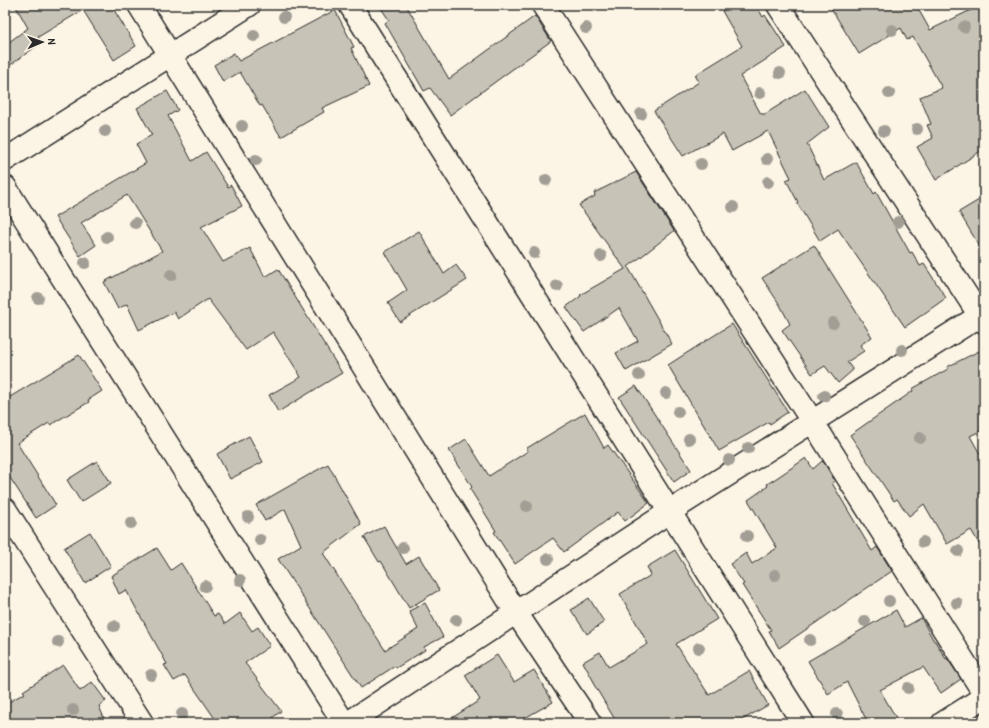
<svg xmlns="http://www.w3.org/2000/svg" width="989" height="728" font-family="'Patrick Hand',sans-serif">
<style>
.building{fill:#c8c3b7;stroke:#2b2b2b}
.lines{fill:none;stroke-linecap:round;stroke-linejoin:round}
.minor-casing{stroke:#2b2b2b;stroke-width:25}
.minor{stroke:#fcf5e5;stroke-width:22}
.tree{fill:#a29e95}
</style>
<rect width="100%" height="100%" fill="#fcf5e5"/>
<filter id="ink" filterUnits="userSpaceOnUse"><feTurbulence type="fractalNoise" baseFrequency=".025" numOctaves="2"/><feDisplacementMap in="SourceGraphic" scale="8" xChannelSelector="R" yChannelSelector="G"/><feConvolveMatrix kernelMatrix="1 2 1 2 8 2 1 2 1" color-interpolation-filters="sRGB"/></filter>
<g filter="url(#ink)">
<g class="building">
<polygon points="15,5 111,5 136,46 114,60 83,10 38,37 42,42 5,69 5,45 28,28"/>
<polygon points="379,5 406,5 449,79 535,16 551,41 450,115 430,88 424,91 385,23 389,20"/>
<polygon points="734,5 756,5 763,17 765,15 786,47 740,76 761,114 765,114 805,89 829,127 807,144 824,180 856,162 874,194 876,192 910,253 912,252 920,266 924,264 946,298 905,327 838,229 820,241 797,203 798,202 786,180 791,178 768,131 732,151 723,134 683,156 654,111 699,82 695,75 742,46 722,11"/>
<polygon points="829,5 916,5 930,30 981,5 984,5 984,149 936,180 917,147 933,138 927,125 931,124 920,97 942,88 913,37 907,40 901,28 859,54"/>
<polygon points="335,10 354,47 351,48 369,86 322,108 324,112 281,137 262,105 260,106 240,72 223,82 214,65 234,53 239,61"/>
<polygon points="167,91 178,110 168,116 192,161 206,152 228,187 231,185 242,206 201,227 223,262 250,248 265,277 278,269 342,373 278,412 269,395 301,377 273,332 246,350 208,299 178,319 174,312 139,330 127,304 118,309 104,282 162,251 127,195 81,223 96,245 80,256 55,217 146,163 136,144 152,135 137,108"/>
<polygon points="636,172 674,231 628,267 672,344 626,371 616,353 638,341 619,308 584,332 566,307 581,296 580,295 625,269 579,205 595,196 594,193"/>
<polygon points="984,197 984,254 959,212"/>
<polygon points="419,231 444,274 456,265 467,280 400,322 388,303 407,290 385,252"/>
<polygon points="814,245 872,337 860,345 864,351 847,362 853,370 838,383 825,366 812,374 782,330 790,324 780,305 762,278"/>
<polygon points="732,324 788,412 770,424 769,422 719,451 668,365"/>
<polygon points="979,351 984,360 984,429 970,436 984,461 984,552 971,530 947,544 924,504 909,516 897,499 894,501 850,435 913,391 912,389 948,369 947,367"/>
<polygon points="79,355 102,391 88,400 89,402 50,425 49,423 17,443 56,505 36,518 5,470 5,400"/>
<polygon points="636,386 691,470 674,482 619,397"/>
<polygon points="585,413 604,448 608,445 649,503 625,521 618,512 564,552 553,538 515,564 494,532 496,531 470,489 472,487 449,450 466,439 489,476 528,451 527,448"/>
<polygon points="249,436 263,462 230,479 217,454"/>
<polygon points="806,458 813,469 822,461 825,464 835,481 832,483 872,551 877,547 892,571 779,648 769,631 771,630 742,585 744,584 730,564 746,553 752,564 777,548 748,500 768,486 767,484 775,479"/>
<polygon points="97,461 111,483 81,502 67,480"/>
<polygon points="328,464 361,524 323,553 385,650 418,629 409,611 425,603 443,637 424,647 425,650 396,668 395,666 361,688 278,559 301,545 285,509 265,521 256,505"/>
<polygon points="384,526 406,564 419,556 439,590 409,608 381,561 379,562 364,537"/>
<polygon points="90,532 111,566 85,583 64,548"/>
<polygon points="157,548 171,570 181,563 214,616 218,614 225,624 240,613 252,631 258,627 270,646 245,663 281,711 266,723 218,723 185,675 174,681 164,665 167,664 126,590 119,594 111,576"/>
<polygon points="675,550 717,619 676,644 709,695 749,671 768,705 737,723 617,723 593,683 594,682 583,662 600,652 609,667 648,644 620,594 651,575 647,567"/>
<polygon points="589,598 604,622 587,634 571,610"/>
<polygon points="896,610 905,627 921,618 934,641 935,641 946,659 947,658 961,679 941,693 923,667 880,690 899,723 868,723 847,682 828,694 808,661"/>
<polygon points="497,655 514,682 534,670 553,702 516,723 444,723 480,700 465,675"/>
<polygon points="63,665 80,691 92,682 106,701 99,706 106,723 5,723 5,704 25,693 23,691"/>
</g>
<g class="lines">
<g class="minor-casing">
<g id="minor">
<polyline points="139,5 517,614 590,723"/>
<polyline points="350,5 803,723"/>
<polyline points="543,5 812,421 984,693"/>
<polyline points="778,5 984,322"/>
<polyline points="5,160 249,5"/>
<polyline points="5,187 344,723"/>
<polyline points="5,509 142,723"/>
<polyline points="348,723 669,512 984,313"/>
<polyline points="943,723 984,697"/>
</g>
</g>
<use href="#minor" class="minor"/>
</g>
<g class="tree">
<circle cx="284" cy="17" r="6"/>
<circle cx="964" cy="27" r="6"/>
<circle cx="586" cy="28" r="6"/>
<circle cx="892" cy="30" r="6"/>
<circle cx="254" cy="36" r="6"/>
<circle cx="780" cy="73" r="6"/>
<circle cx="760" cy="93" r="6"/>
<circle cx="889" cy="93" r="6"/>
<circle cx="641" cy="114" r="6"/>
<circle cx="242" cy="126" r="6"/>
<circle cx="917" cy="129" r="6"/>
<circle cx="105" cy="131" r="6"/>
<circle cx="884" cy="131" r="6"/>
<circle cx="767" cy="159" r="6"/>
<circle cx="256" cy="160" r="6"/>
<circle cx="701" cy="164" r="6"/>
<circle cx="546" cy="180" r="6"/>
<circle cx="768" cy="182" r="6"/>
<circle cx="733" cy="207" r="6"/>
<circle cx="898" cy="222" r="6"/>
<circle cx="135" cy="223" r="6"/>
<circle cx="107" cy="237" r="6"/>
<circle cx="534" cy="253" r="6"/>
<circle cx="601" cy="256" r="6"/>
<circle cx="85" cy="263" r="6"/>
<circle cx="171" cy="275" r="6"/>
<circle cx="557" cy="286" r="6"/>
<circle cx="38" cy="298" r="6"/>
<circle cx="833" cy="323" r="6"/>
<circle cx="902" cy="350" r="6"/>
<circle cx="639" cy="375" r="6"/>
<circle cx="666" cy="393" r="6"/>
<circle cx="824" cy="396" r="6"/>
<circle cx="678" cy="412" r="6"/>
<circle cx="920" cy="438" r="6"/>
<circle cx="689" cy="439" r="6"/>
<circle cx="748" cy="448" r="6"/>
<circle cx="729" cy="460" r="6"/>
<circle cx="527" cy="506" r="6"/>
<circle cx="248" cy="517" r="6"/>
<circle cx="131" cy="523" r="6"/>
<circle cx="747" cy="536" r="6"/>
<circle cx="260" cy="540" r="6"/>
<circle cx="923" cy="542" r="6"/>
<circle cx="403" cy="548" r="6"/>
<circle cx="958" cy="551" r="6"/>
<circle cx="548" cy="559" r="6"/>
<circle cx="775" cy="575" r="6"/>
<circle cx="240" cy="580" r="6"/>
<circle cx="205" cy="586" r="6"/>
<circle cx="889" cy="601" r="6"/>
<circle cx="957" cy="603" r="6"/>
<circle cx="456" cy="620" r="6"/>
<circle cx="865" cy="621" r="6"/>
<circle cx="114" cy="626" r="6"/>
<circle cx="810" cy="640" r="6"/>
<circle cx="58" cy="642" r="6"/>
<circle cx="699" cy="648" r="6"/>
<circle cx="151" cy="675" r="6"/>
<circle cx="908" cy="688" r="6"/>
<circle cx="73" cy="710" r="6"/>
<circle cx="182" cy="714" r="6"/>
<circle cx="837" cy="714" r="6"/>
</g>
</g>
<rect width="989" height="728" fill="none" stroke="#fcf5e5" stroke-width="20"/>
<rect x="10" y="10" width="969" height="708" fill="none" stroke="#2b2b2b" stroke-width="1.5" filter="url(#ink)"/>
<g transform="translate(42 42) rotate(88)" stroke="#fcf5e5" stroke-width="3" paint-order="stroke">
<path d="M0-3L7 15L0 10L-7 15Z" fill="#2b2b2b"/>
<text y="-6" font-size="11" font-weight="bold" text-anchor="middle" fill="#2b2b2b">N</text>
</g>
</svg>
